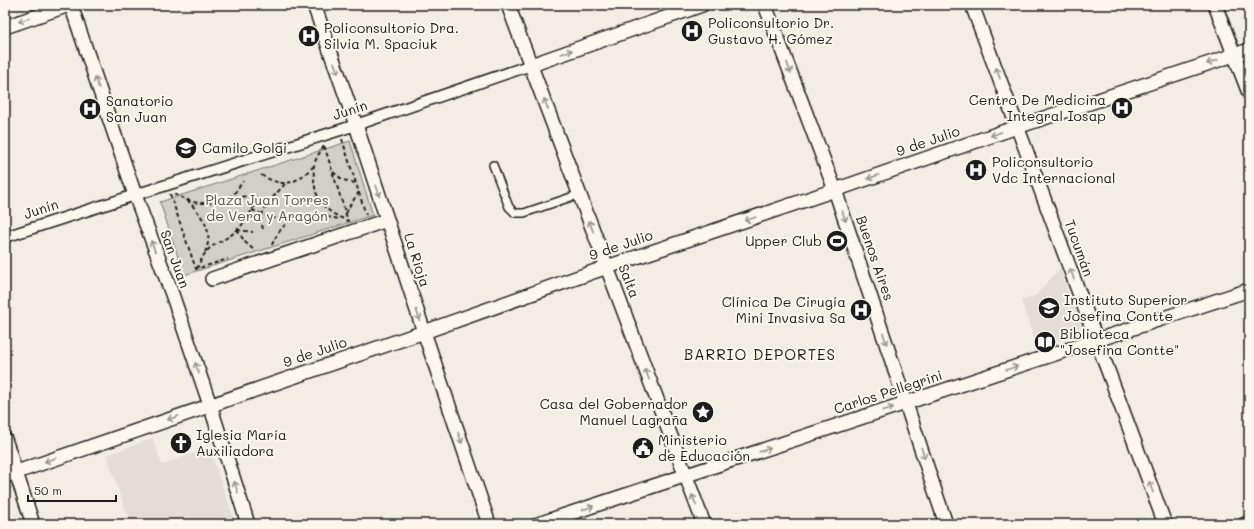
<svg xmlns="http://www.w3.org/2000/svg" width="1254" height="529" font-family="Mali,sans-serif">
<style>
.built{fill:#e2ded5}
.green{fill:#d2cfc6;stroke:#777671}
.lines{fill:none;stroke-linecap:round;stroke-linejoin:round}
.service-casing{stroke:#1c1c1c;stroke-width:10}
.pedestrian-casing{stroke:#1c1c1c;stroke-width:13}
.minor-casing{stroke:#1c1c1c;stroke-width:16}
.path{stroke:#1c1c1c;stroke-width:2;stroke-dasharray:4 3;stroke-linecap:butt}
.service{stroke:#fbf7ec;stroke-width:7}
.pedestrian{stroke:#fbf7ec;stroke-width:10}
.minor{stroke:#fbf7ec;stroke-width:13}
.oneway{stroke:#97948e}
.labels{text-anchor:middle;stroke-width:4;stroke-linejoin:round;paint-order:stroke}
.poi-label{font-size:14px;fill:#1c1c1c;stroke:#fbf7ec;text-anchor:start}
.street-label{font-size:14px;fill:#1c1c1c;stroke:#fbf7ec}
.park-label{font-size:14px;fill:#53524f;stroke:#fbf7ec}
.neighbourhood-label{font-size:15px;letter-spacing:1px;fill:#1c1c1c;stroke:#fbf7ec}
</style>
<rect width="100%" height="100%" fill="#f2eee4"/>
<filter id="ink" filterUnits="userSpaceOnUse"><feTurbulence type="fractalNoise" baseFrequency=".025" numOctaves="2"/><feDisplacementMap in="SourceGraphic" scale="8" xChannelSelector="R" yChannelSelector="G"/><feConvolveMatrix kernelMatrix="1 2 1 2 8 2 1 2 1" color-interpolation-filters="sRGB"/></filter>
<g filter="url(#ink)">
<g class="built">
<polygon points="1060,268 1081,325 1076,335 1037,347 1021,301 1036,295"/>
<polygon points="153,438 162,465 209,448 236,524 131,524 120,495 107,455"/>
</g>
<polygon class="green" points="350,141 373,215 184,275 160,202"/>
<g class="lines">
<g class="service-casing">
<polyline id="service" points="493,165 509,207 515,213 524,213 580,194"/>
</g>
<g class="pedestrian-casing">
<polyline id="pedestrian" points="5,237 135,195 356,125 531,65"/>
</g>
<g class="minor-casing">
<g id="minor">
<polyline points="71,5 135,195 172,294 210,405 248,524"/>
<polyline points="314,5 356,125 424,332 489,524"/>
<polyline points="508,5 704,524"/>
<polyline points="765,5 835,190 946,524"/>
<polyline points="972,5 1165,524"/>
<polyline points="1215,5 1249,93"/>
<polyline points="5,27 69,5"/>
<polyline points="531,65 702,5"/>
<polyline points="212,279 387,220"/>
<polyline points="5,439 33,524"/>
<polyline points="5,476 424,332 607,267 835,190 1017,127 1249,50"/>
<polyline points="538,524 1249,290"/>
<polyline points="1245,524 1249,523"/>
</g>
</g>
<g class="path">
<polyline points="342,139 366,215"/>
<path d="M324,146c-4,6 -9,13 -10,20 -1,3 0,8 0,12 1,25 13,34 34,43l-24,-76"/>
<polyline points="333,172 343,180 355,183"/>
<path d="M261,175c24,14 34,9 53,-9"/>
<polyline points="170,194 196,269 228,259"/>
<path d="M174,194c9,4 18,9 27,9 17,1 33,-9 50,-6 6,1 12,5 17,8"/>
<polyline points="229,198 234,194 243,181"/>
<path d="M187,200c14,14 28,31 18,52"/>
<polyline points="252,210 272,218 289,218 308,214 340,219"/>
<polyline points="346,213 350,205 359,192"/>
<path d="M263,229c-1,-4 -2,-7 -2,-10 2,-13 16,-26 24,-35"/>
<polyline points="237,230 245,242 255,251"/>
<polyline points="237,230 253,232"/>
<path d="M272,245c4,-10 12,-22 23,-27"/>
<path d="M197,269c3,-8 7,-16 13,-21 9,-7 19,-10 27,-18 9,-8 15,-20 21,-31"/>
</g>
<use href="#service" class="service"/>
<use href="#pedestrian" class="pedestrian"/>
<use href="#minor" class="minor"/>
</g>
<defs><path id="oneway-shaft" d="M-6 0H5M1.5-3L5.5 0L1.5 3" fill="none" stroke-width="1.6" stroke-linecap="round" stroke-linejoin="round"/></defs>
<g class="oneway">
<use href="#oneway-shaft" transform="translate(24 20) rotate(161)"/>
<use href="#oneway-shaft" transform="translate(567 52) rotate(-19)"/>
<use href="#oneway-shaft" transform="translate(1212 62) rotate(162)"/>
<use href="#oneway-shaft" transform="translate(336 68) rotate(71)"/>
<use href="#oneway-shaft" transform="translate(789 68) rotate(69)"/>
<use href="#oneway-shaft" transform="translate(998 73) rotate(-110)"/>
<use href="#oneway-shaft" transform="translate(97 83) rotate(-109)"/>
<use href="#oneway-shaft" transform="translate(546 104) rotate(-111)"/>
<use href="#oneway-shaft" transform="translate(996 134) rotate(161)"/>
<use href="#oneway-shaft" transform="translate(873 177) rotate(161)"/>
<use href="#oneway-shaft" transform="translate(378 191) rotate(72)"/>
<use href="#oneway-shaft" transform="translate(844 216) rotate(71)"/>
<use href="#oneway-shaft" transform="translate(750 219) rotate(162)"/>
<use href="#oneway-shaft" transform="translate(591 226) rotate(-111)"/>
<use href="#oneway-shaft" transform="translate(153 246) rotate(-110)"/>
<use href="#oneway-shaft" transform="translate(1072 274) rotate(-110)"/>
<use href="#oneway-shaft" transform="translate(418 315) rotate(72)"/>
<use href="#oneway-shaft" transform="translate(885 339) rotate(71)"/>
<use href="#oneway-shaft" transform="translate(197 368) rotate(-109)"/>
<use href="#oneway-shaft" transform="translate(1012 368) rotate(-18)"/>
<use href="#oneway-shaft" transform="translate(647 374) rotate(-110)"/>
<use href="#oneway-shaft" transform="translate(888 409) rotate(-18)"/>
<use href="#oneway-shaft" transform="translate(173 418) rotate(161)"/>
<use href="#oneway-shaft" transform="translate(460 438) rotate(71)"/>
<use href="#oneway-shaft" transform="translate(765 450) rotate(-18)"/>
<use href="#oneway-shaft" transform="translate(923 453) rotate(72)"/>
<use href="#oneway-shaft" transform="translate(50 460) rotate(161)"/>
<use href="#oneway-shaft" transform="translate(236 487) rotate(-108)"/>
<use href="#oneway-shaft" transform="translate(1151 487) rotate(-110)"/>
<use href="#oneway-shaft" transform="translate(694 500) rotate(-112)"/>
<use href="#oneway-shaft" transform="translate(588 508) rotate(-18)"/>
</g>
</g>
<defs>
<g id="hospital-disc" transform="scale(1.15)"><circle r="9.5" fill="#1c1c1c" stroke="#fbf7ec"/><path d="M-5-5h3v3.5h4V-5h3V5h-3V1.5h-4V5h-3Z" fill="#fff"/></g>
<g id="university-disc" transform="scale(1.15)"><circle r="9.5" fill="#1c1c1c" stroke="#fbf7ec"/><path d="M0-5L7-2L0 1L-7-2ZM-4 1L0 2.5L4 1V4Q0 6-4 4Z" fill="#fff"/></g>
<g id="stadium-disc" transform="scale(1.15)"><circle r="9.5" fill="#1c1c1c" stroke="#fbf7ec"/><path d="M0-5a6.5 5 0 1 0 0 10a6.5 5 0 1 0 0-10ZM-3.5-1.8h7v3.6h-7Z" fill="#fff"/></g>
<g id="library-disc" transform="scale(1.15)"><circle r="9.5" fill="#1c1c1c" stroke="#fbf7ec"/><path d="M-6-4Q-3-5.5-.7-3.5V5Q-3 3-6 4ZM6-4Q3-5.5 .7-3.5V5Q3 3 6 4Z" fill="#fff"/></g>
<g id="sight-disc" transform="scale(1.15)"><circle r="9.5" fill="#1c1c1c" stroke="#fbf7ec"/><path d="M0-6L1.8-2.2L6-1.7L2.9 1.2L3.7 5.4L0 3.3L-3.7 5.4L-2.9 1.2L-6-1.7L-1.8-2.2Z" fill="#fff"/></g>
<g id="church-disc" transform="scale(1.15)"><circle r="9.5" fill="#1c1c1c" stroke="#fbf7ec"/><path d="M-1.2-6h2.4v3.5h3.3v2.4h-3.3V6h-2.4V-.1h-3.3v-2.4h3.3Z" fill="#fff"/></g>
<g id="civic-disc" transform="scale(1.15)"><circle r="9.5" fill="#1c1c1c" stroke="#fbf7ec"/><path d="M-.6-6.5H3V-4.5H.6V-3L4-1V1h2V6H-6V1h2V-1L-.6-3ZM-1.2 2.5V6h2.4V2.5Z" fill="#fff"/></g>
</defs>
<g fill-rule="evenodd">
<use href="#hospital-disc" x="692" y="31"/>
<use href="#hospital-disc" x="309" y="36"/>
<use href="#hospital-disc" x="1122" y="108"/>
<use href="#hospital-disc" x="90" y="109"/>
<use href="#university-disc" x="186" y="148"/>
<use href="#hospital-disc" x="976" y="170"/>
<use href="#stadium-disc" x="837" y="241"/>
<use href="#university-disc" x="1049" y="308"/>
<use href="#hospital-disc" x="861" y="310"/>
<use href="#library-disc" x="1045" y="342"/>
<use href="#sight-disc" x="703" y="412"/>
<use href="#church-disc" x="181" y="443"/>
<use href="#civic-disc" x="643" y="448"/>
</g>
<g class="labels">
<g class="poi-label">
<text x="708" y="28">Policonsultorio Dr.<tspan x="708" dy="16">Gustavo H. Gómez</tspan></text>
<text x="324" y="33">Policonsultorio Dra.<tspan x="324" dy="16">Silvia M. Spaciuk</tspan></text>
<text x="1106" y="105" text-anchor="end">Centro De Medicina<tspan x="1106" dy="16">Integral Iosap</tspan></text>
<text x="106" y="106">Sanatorio<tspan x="106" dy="16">San Juan</tspan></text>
<text x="202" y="153">Camilo Golgi</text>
<text x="992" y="167">Policonsultorio<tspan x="992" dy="16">Vdc Internacional</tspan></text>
<text x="822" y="246" text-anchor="end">Upper Club</text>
<text x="1064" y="305">Instituto Superior<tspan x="1064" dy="16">Josefina Contte</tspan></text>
<text x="846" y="307" text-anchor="end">Clínica De Cirugía<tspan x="846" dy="16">Mini Invasiva Sa</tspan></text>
<text x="1060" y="339">Biblioteca<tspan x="1060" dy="16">"Josefina Contte"</tspan></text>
<text x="688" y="409" text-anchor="end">Casa del Gobernador<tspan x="688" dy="16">Manuel Lagraña</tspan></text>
<text x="196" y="440">Iglesia María<tspan x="196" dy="16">Auxiliadora</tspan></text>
<text x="658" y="445">Ministerio<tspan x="658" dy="16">de Educación</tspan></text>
</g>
<g class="street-label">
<text transform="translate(350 110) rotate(-18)" y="5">Junín</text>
<text transform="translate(928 141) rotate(-19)" y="5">9 de Julio</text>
<text transform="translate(41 209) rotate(-18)" y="5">Junín</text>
<text transform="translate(621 245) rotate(-19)" y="5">9 de Julio</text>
<text transform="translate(1079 248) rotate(70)" y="5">Tucumán</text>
<text transform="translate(875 258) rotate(71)" y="5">Buenos Aires</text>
<text transform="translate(175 259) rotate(70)" y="5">San Juan</text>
<text transform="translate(417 260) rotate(72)" y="5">La Rioja</text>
<text transform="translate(629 281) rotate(69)" y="5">Salta</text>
<text transform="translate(315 352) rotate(-19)" y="5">9 de Julio</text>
<text transform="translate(888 392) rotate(-18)" y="5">Carlos Pellegrini</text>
</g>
<g class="park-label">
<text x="267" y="205">Plaza Juan Torres<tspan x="267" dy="16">de Vera y Aragón</tspan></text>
</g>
<g class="neighbourhood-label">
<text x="760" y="360">BARRIO DEPORTES</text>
</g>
</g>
<rect width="1254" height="529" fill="none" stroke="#fbf7ec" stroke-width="20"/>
<rect x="10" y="10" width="1234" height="509" fill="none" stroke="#1c1c1c" stroke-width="1.5" filter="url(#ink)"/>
<path d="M28 495v6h88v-6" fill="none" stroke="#1c1c1c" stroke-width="2"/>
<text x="34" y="495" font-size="12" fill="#1c1c1c" stroke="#fbf7ec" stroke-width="3" paint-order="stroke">50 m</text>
</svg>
